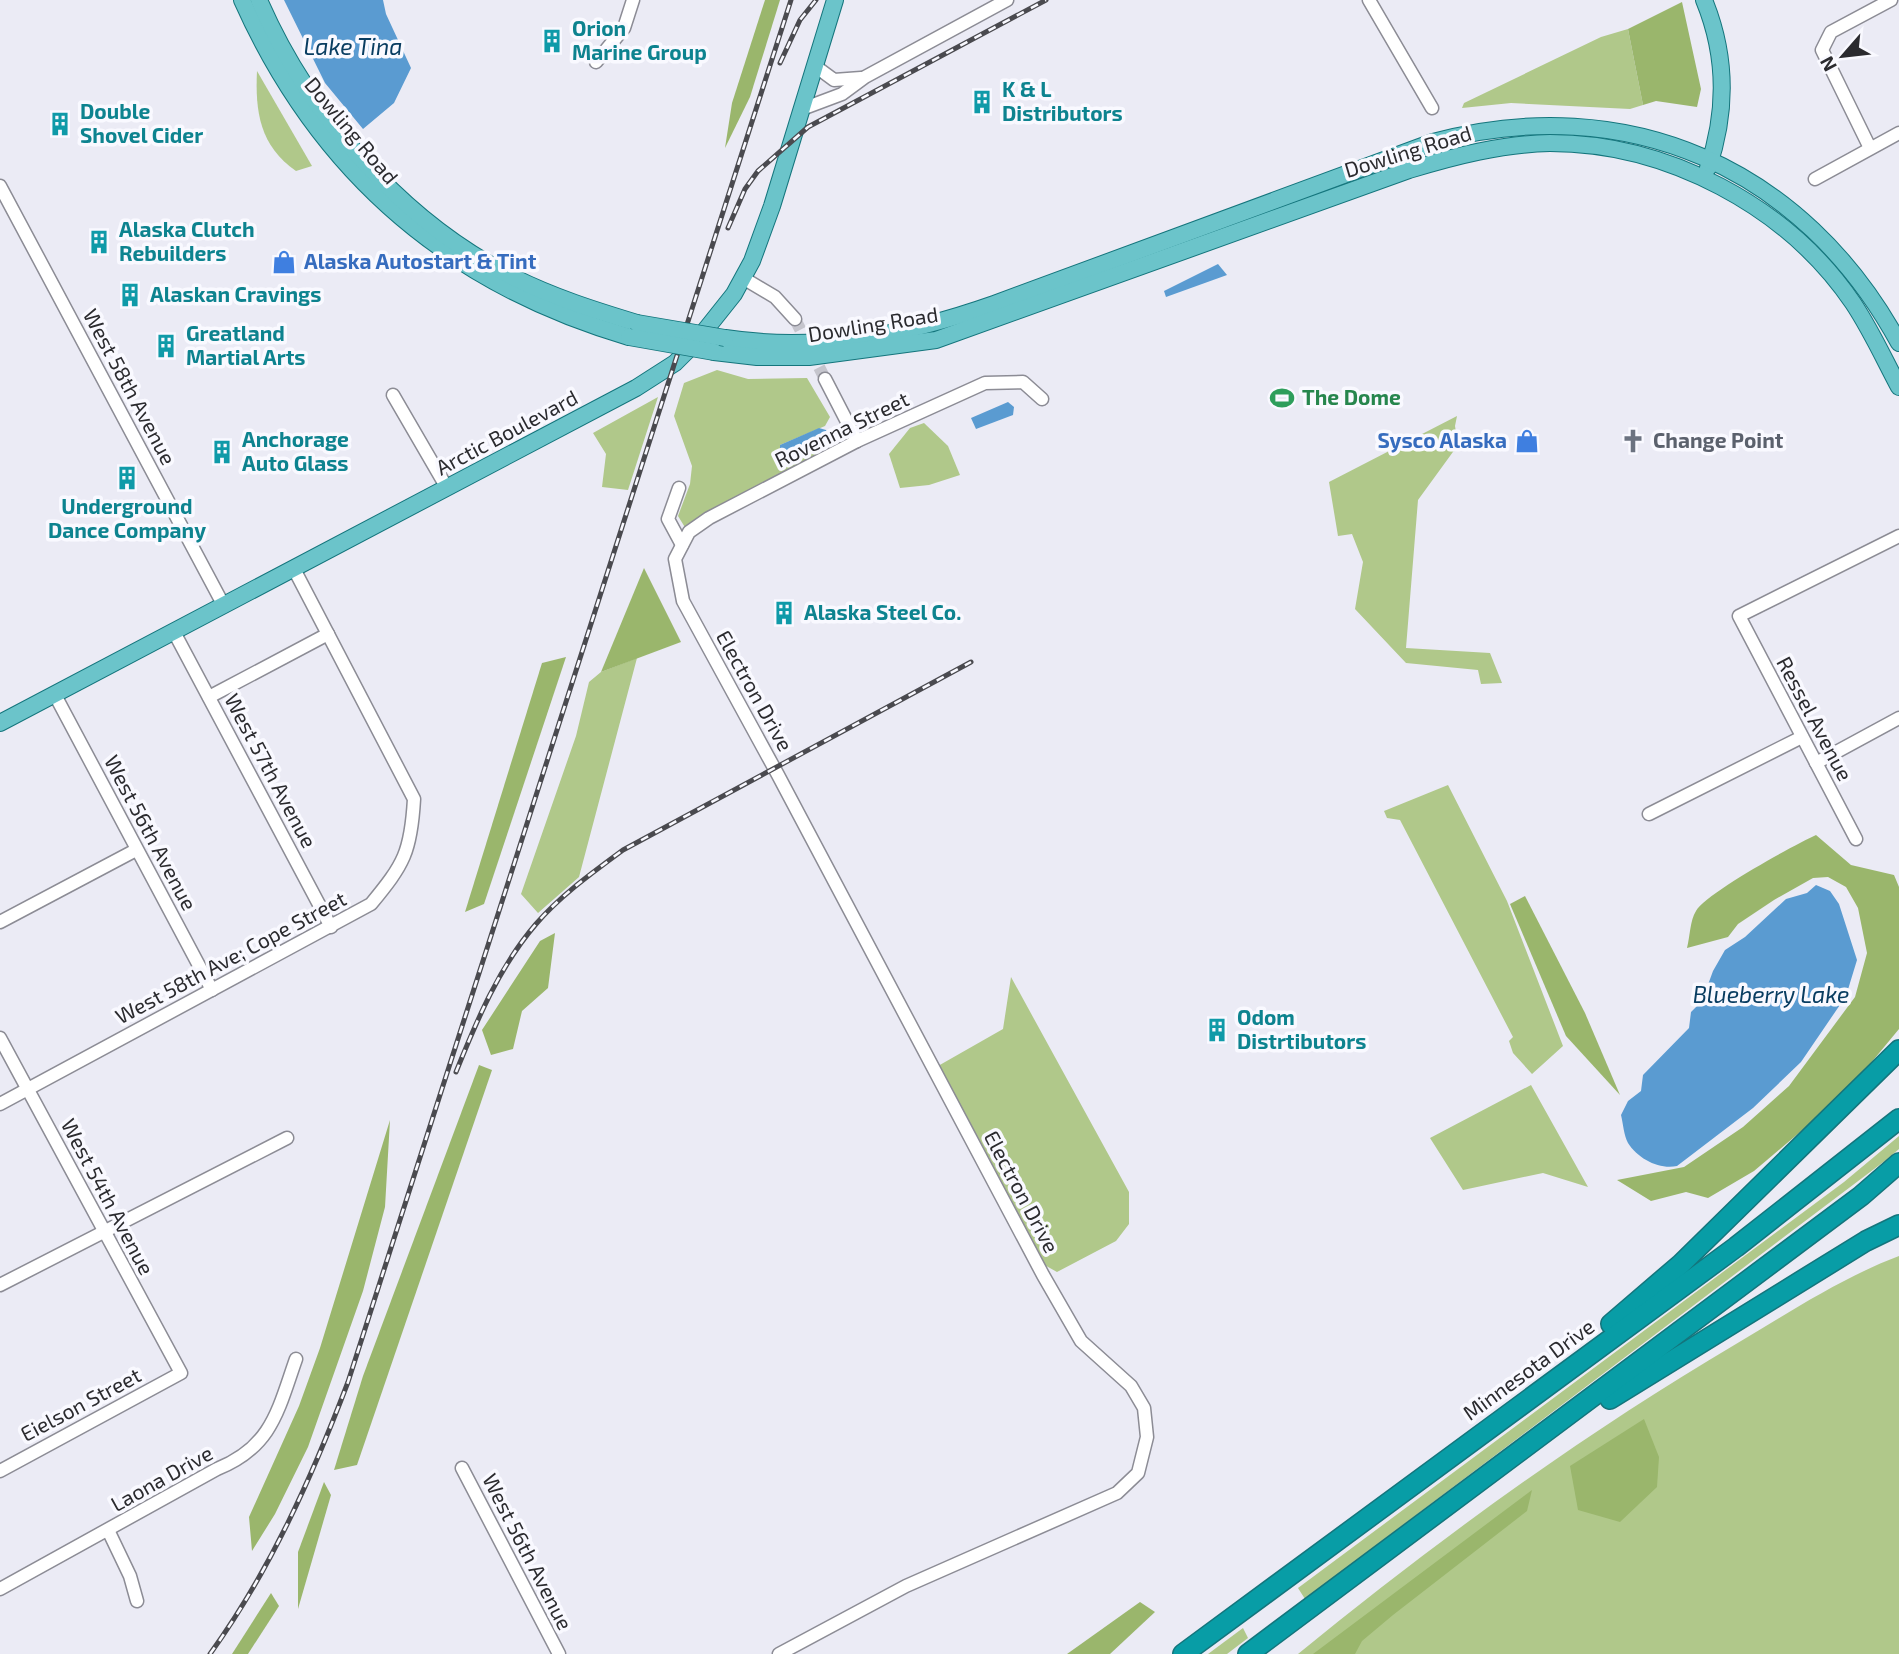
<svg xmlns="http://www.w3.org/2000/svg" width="1899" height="1654" font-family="'Exo 2',sans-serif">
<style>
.green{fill:#b0c88a}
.forest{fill:#9ab66c}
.water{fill:#5a9bd1}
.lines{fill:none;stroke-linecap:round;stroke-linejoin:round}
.minor-tunnel{stroke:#c5c5cd;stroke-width:12;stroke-dasharray:12 6;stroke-linecap:butt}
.minor-casing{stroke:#8c8c95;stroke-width:15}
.major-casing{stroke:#14757c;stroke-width:18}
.highway-casing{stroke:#14757c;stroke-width:22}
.minor{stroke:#fff;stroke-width:12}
.major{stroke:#6bc4ca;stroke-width:16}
.highway{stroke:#089da6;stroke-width:19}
.rail-casing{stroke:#4a4a4f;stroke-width:5}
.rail{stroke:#f9f9ff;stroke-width:2.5;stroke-dasharray:8;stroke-linecap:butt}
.major-bridge-casing{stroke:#14757c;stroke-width:18;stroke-linecap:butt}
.major-bridge{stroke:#6bc4ca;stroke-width:16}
.labels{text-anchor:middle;stroke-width:7;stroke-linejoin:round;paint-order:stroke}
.culture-label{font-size:21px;font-weight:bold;fill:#0d838f;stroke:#f9f9ff;text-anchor:start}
.street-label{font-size:21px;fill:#2b2b2f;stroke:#f9f9ff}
.shop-label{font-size:21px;font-weight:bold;fill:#366cbe;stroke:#f9f9ff;text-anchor:start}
.leisure-label{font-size:21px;font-weight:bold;fill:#27864d;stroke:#f9f9ff;text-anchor:start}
.worship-label{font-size:21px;font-weight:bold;fill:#5b616d;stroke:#f9f9ff;text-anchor:start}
.water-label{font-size:23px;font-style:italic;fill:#093d61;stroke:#f9f9ff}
</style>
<rect width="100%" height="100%" fill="#ebebf5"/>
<g class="green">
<polygon points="1628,29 1643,105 1630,109 1511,103 1462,108 1464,103 1601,37"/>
<path d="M257,71l55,95 -16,5c-36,-25 -41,-59 -39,-100z"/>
<polygon points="717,370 748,379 807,378 830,417 825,426 780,445 785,456 822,446 825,452 706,513 686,529 678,516 690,484 692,466 674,416 684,383"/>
<polygon points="658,397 628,490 602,487 606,454 593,433"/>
<polygon points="1457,416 1455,426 1458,445 1418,500 1406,648 1490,653 1502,683 1481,684 1478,670 1406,663 1355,609 1363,562 1352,534 1338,536 1329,482"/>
<polygon points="924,423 948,446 960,475 929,485 900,488 889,454 910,428"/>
<polygon points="637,658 579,877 538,913 521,894 576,736 589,682 601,672"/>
<polygon points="1448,785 1507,901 1563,1046 1532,1074 1513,1053 1509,1041 1513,1037 1400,820 1387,818 1384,811"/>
<polygon points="1011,977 1129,1192 1129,1224 1116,1241 1057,1272 1041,1263 938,1066 1003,1029"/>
<polygon points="1531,1085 1588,1187 1543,1173 1463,1190 1430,1138"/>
<polygon points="1899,1136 1899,1149 1886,1160 1305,1599 1298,1588 1844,1182"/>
<path d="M1899,1256v398h-601c138,-113 284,-219 438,-310 54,-32 105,-66 163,-88z"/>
<polygon points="1243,1628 1248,1638 1227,1654 1208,1654"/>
</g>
<g class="forest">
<polygon points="765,0 780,0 750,97 725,148 732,103"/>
<polygon points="1682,2 1701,89 1697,107 1656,101 1643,105 1628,29"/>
<polygon points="644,568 681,642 601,672"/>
<polygon points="566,657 484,904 465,912 542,663"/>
<path d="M1816,835l35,30 43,10 5,12v142l-53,64 -92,78 -46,27 -22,-6 -35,9 -34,-21 67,-13 59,-40 46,-41 66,-89 12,-44 -9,-45 -12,-21 -18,-10 -15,1 -39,22 -36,24 -10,13 -41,11c3,-11 3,-28 9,-37 10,-18 98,-66 120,-76z"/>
<polygon points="1525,896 1585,1013 1620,1095 1566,1036 1510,904"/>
<polygon points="555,933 548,988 522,1011 513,1049 491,1055 482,1030 540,941"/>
<polygon points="479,1065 492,1070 357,1465 334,1470 363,1376"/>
<polygon points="390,1120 385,1207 363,1291 308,1447 275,1514 252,1551 249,1517 299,1406 320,1348"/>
<polygon points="1644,1419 1659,1457 1657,1487 1620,1522 1578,1510 1570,1466"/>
<polygon points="324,1482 331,1495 298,1609 298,1552"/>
<polygon points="1532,1490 1527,1511 1393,1615 1362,1641 1355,1654 1313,1654"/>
<polygon points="271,1593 279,1606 248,1654 232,1654"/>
<polygon points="1140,1602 1155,1612 1110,1654 1067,1654"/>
</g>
<g class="water">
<polygon points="284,0 383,0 386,14 411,68 394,103 363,129 325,83"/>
<polygon points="1218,264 1227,275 1166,297 1164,291"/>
<polygon points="1008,402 1014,407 1013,415 976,429 971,418"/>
<polygon points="819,428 826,430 831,438 822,446 785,456 780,451 780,445"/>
<path d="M1816,885l14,6 9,13 18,56 -11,36 -45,66 -48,46 -76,58c-17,4 -39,-7 -49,-23 -4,-7 -5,-20 -7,-28l7,-14 13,-10 2,-16 46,-47 2,-16 11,-11 11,-30 12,-21 20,-13 41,-38 21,-6z"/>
</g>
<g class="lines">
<polyline class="minor-tunnel" points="795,319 825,379"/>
<g class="minor-casing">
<g id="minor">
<polyline points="1369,0 1432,108"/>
<polyline points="596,62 624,28 633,0"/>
<polyline points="815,66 834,80 861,78"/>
<polyline points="802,109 842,94 865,77 1007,0"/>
<polyline points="1870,148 1822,50 1831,32 1891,0"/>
<polyline points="1815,179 1899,133"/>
<polyline points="0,186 224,606"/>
<polyline points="743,278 775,297 795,319"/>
<polyline points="825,379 857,441"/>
<polyline points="393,395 447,488"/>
<polyline points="679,488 668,519 682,545"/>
<polyline points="174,632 331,927"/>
<polyline points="55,695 212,990"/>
<polyline points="209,697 328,634"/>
<polyline points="1816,763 1899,718"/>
<polyline points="1649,814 1802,737"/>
<polyline points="1856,839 1739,616 1899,536"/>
<polyline points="0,922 136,850"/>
<polyline points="0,1038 181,1373 0,1471"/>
<path d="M0,1104l371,-200c33,-40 40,-52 43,-105l-120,-230"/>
<polyline points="0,1285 287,1138"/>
<polyline points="462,1468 559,1654"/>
<polyline points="108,1530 130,1576 137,1601"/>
<path d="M0,1589l217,-120c55,-22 61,-59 79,-110"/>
<polyline points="779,1654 906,1586 1117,1493 1138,1473 1147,1437 1144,1408 1131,1386 1081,1341 1043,1275 778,775 683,601 675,559 689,532 709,518 857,441 985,383 1023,382 1042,399"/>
</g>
</g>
<g class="major-casing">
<g id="major">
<path d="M242,0c77,173 206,284 387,337"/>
<path d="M259,0c49,113 142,221 254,277 40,20 81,33 124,46"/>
<path d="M1704,0c23,56 23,112 4,168"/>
<path d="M725,338c93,14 181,-3 269,-34l439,-162c194,-52 370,25 466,201"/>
<path d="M714,352l43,5h52l127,-17 473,-170c46,-14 93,-26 141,-27 117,0 237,63 303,160 18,27 31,56 46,84"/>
<polyline points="0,723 636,388 675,363 695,343 734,294 752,261 772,206 835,0"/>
</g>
</g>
<g class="highway-casing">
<g id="highway">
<polyline points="1611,1324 1681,1264 1899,1050"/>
<polyline points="1610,1399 1866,1241 1899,1225"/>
<polyline points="1183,1654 1736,1247 1899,1119"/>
<polyline points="1248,1654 1861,1196 1899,1163"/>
</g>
</g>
<use href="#minor" class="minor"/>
<use href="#major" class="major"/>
<use href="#highway" class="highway"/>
<g class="rail-casing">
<g id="rail">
<polyline points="780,63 800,20 816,0"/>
<polyline points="728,228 745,189 758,171 808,127 1046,0"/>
<path d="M456,1072c21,-52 43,-105 80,-148 25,-29 56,-51 87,-74l348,-188"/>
<path d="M210,1654c60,-83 102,-177 138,-272l443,-1382"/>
</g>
</g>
<use href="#rail" class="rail"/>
<g class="major-bridge-casing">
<g id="major-bridge">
<polyline points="637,323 725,338"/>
<polyline points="629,337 714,352"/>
</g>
</g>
<use href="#major-bridge" class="major-bridge"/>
</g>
<defs>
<g id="building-bare" transform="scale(1.89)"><path d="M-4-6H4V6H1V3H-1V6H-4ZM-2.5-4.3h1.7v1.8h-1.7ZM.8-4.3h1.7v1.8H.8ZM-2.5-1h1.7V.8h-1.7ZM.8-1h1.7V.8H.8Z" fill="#0f9aa8" stroke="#f9f9ff" stroke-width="2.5" paint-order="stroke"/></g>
<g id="shop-bare" transform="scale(1.89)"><path d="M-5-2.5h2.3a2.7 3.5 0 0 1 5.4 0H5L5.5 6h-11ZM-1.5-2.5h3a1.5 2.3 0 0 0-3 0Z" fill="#3f7fe0" stroke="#f9f9ff" stroke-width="2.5" paint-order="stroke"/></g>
<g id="stadium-bare" transform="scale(1.89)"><path d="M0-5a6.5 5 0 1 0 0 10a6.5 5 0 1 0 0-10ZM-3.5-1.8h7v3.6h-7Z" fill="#2e9e5b" stroke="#f9f9ff" stroke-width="2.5" paint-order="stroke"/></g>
<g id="church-bare" transform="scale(1.89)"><path d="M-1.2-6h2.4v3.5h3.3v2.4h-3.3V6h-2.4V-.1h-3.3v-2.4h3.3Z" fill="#6b7280" stroke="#f9f9ff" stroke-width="2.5" paint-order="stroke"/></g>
</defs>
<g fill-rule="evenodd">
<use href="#building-bare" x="552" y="41"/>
<use href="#building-bare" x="982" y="102"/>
<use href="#building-bare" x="60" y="124"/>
<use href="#building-bare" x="99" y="242"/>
<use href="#shop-bare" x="284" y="262"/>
<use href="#building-bare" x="130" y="295"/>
<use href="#building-bare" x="166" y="346"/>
<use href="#stadium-bare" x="1282" y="398"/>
<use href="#shop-bare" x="1527" y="441"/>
<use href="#church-bare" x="1633" y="441"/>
<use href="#building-bare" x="222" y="452"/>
<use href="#building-bare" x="127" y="478"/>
<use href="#building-bare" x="784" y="613"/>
<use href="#building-bare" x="1217" y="1030"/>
</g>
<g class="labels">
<g class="culture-label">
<text x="572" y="36">Orion<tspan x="572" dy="24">Marine Group</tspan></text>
<text x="1002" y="97">K &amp; L<tspan x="1002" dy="24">Distributors</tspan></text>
<text x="80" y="119">Double<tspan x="80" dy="24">Shovel Cider</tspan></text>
<text x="119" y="237">Alaska Clutch<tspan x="119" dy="24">Rebuilders</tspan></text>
<text x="150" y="302">Alaskan Cravings</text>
<text x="186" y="341">Greatland<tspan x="186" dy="24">Martial Arts</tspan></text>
<text x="242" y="447">Anchorage<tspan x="242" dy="24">Auto Glass</tspan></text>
<text x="127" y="514" text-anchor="middle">Underground<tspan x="127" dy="24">Dance Company</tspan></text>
<text x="804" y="620">Alaska Steel Co.</text>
<text x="1237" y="1025">Odom<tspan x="1237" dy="24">Distrtibutors</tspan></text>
</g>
<g class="street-label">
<text transform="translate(351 131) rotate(50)" y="7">Dowling Road</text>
<text transform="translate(1408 152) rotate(-17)" y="7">Dowling Road</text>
<text transform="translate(873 325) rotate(-9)" y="7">Dowling Road</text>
<text transform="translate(129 387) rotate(62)" y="7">West 58th Avenue</text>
<text transform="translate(842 430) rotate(-26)" y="7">Rovenna Street</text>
<text transform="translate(507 433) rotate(-28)" y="7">Arctic Boulevard</text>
<text transform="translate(754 691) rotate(61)" y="7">Electron Drive</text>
<text transform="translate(1814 719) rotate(62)" y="7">Ressel Avenue</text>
<text transform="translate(270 771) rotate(62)" y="7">West 57th Avenue</text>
<text transform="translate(150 833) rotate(62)" y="7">West 56th Avenue</text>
<text transform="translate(231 958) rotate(-28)" y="7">West 58th Ave; Cope Street</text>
<text transform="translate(1021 1192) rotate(62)" y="7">Electron Drive</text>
<text transform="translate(107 1197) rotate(62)" y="7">West 54th Avenue</text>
<text transform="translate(1529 1370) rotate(-36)" y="7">Minnesota Drive</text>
<text transform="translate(81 1405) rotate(-28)" y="7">Eielson Street</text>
<text transform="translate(162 1479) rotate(-29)" y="7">Laona Drive</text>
<text transform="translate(527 1552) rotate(63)" y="7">West 56th Avenue</text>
</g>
<g class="shop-label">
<text x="304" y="269">Alaska Autostart &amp; Tint</text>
<text x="1507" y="448" text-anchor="end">Sysco Alaska</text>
</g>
<g class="leisure-label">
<text x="1302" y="405">The Dome</text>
</g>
<g class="worship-label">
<text x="1653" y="448">Change Point</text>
</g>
<g class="water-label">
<text x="353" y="55">Lake Tina</text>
<text x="1771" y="1003">Blueberry Lake</text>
</g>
</g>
<g transform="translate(1843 56) rotate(242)" stroke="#f9f9ff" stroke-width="5" paint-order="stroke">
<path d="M0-5L12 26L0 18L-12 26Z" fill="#2b2b2f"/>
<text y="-10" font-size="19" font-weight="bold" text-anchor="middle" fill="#2b2b2f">N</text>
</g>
</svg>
